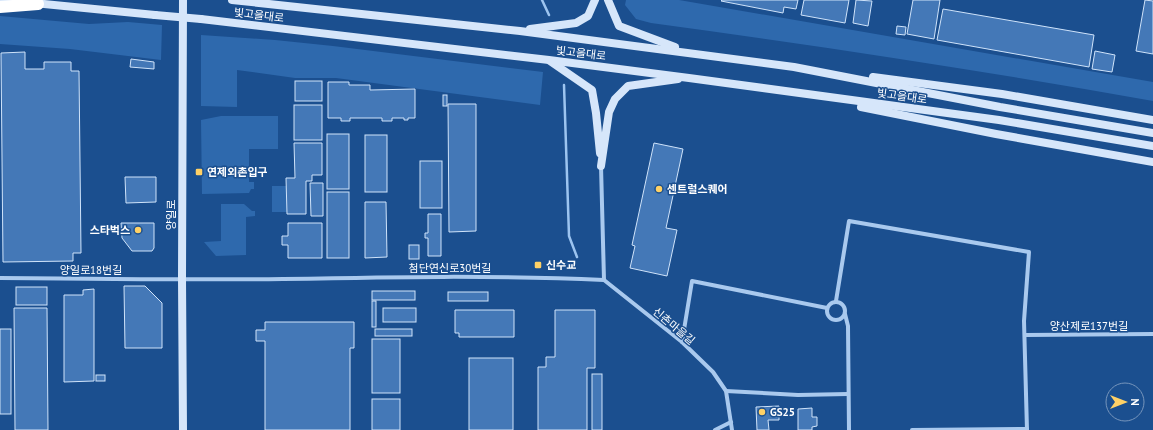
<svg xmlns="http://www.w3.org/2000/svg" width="1153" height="430" font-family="'PT Sans','Noto Sans KR',sans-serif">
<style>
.green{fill:#2e69ad}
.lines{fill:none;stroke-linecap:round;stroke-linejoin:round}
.stream{stroke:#9cc4f0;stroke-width:2.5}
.building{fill:#4478b7;stroke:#cfe3fa}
.street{stroke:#a9c9ee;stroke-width:4}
.secondary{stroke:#d6e6fa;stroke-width:8}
.highway{stroke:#fff;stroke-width:12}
.secondary-bridge{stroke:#d6e6fa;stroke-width:8}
.poi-dot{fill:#ffd166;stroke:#1b4f8f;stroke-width:1.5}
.labels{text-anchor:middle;stroke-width:3;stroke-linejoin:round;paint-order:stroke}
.street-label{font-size:11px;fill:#fff;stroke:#1b4f8f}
.poi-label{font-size:11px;font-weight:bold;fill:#fff;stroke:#1b4f8f;text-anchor:start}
</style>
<rect width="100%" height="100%" fill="#1b4f8f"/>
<g class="green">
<path d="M626,0h53l474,82v19c-167,-30 -334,-55 -502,-78l-15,-4 -11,-14z"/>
<polygon points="0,16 89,24 128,22 162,25 161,60 70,49 0,44"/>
<polygon points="201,35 275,40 333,46 543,72 540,105 336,78 295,78 237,70 237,107 201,106"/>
<polygon points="221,116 278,116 278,149 249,149 249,182 254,182 254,189 251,189 249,193 202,194 201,120"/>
<polygon points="272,186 286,186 287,212 272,212"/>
<polygon points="221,204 244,204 252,211 255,211 255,216 246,217 246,255 216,256 204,242 221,241"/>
</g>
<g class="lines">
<g class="stream">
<polyline points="542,0 549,15"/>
<polyline points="564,85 569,236 577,257"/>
</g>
</g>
<g class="building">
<polygon points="722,0 798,0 796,9 784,7 783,13 721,1"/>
<polygon points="804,0 849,0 845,23 801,15"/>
<polygon points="856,0 872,1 868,26 853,23"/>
<polygon points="913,0 940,0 934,39 907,34"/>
<polygon points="1145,0 1153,1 1153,54 1136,51"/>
<polygon points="943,9 1094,35 1089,67 937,40"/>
<polygon points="897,26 906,27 905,35 896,34"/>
<polygon points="1095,51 1115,55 1112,72 1092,69"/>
<polygon points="25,52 25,69 44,69 44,62 71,62 71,71 79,71 81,253 73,253 73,261 3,262 1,53"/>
<polygon points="131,59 154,62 154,69 130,67"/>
<rect x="295" y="81" width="27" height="20"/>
<polygon points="328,82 349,82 349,85 370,85 370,90 415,89 415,118 408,118 408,120 404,120 404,118 392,118 392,121 382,121 382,118 350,118 350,121 341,121 341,118 328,118"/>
<rect x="443" y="95" width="4" height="11"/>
<polygon points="448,104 476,104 476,231 449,232"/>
<rect x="294" y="105" width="28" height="35"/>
<rect x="327" y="134" width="22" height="55"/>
<rect x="365" y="135" width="22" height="57"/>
<polygon points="294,143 322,143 322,175 312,175 312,181 306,181 306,214 287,214 286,178 295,178"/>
<polygon points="654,143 683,149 666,228 677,230 667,276 630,268 635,246 632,245"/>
<rect x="420" y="161" width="22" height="47"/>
<polygon points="125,177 156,177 156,202 126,203"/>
<polygon points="310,183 323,183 323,216 311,216"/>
<rect x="327" y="192" width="22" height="66"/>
<polygon points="365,202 386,202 387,257 365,258"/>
<polygon points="428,214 441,214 441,256 428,256 428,238 425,238 425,233 428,233"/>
<polygon points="121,223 154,223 154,248 152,251 132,251 122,238"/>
<polygon points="288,223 322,223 322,258 288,258 288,245 282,245 282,236 288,236"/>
<rect x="409" y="245" width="10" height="14"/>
<polygon points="124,286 145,286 162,303 162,348 125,348"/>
<rect x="16" y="287" width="31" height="18"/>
<polygon points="94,289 94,381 64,382 64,295 83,295 83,290"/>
<rect x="372" y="291" width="43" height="9"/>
<rect x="448" y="292" width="40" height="9"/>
<rect x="372" y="301" width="4" height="26"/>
<polygon points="14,308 47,308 48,430 15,430"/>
<rect x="383" y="308" width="33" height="14"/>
<polygon points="455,310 514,310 514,337 459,337 459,333 455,333"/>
<polygon points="555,310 595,310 595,368 587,368 587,430 538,430 538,367 546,367 546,357 555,357"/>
<polygon points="265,322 354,322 354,348 350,348 350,430 265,430 265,341 256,341 256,330 265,330"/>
<rect x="0" y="329" width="11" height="85"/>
<rect x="375" y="329" width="37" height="7"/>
<rect x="372" y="339" width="28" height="54"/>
<rect x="469" y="358" width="44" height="72"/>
<rect x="592" y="374" width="10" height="56"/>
<rect x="96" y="375" width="9" height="6"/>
<rect x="372" y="399" width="28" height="31"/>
<polygon points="779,406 779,420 768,420 769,430 757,430 756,407"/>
<polygon points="812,408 812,417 817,417 817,426 812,427 812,430 798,430 798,409"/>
</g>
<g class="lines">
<g class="street">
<path d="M0,278c94,1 188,2 283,1 107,-2 214,-4 321,1l-3,-114"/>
<polyline points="604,280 682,342 713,372 726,391 732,430"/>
<polyline points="836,301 849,221 1029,252 1024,321 1027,430"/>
<circle cx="836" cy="311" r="9"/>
<polyline points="845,314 848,326 849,430"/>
<polyline points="1025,335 1153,334"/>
<polyline points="682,342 692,281 827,308"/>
<polyline points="726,391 798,395 848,394"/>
<polyline points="715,430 731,422"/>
<polyline points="912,430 1027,429"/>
</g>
<g class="secondary">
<polyline points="4,0 18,2"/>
<polyline points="183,0 182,278 183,430"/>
<polyline points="232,0 520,31 794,67 1000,107 1153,133"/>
<polyline points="608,0 619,26 675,47"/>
<polyline points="34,3 155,15"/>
<polyline points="201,19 549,60 689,78 999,120 1153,146"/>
<polyline points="530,29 576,23 588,16 595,0"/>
<polyline points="550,61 592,90 596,113 600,153"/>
<polyline points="873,77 1002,94 1153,120"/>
<polyline points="861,107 996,134 1153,162"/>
<polyline points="601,166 609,112 615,99 628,86 678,79"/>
</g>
<polyline class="highway" points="0,7 38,4"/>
<polyline class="secondary-bridge" points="155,15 201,19"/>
</g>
<g class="poi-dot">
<rect x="195" y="168" width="8" height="8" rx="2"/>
<circle cx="659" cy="189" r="4"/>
<circle cx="138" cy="230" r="4"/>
<rect x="534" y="261" width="8" height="8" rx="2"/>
<circle cx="762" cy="412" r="4"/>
</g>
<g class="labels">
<g class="street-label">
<text transform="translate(259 15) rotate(7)" y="4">빛고을대로</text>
<text transform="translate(581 53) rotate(7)" y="4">빛고을대로</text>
<text transform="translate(902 96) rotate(8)" y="4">빛고을대로</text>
<text transform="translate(171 215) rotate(-90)" y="4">양일로</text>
<text x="450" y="272">첨단연신로30번길</text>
<text x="91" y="274">양일로18번길</text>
<text transform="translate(674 326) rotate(40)" y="4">신촌마을길</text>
<text x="1089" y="330">양산제로137번길</text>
</g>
<g class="poi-label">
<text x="207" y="176">연제외촌입구</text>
<text x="667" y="193">센트럴스퀘어</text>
<text x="130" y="234" text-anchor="end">스타벅스</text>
<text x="546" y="269">신수교</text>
<text x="770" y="416">GS25</text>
</g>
</g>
<g transform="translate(1125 402) rotate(90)"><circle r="19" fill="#1b4f8f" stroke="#7695bc"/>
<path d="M0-3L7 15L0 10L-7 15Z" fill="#ffd166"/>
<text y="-6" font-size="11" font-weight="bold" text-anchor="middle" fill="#ffffff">N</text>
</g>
</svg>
